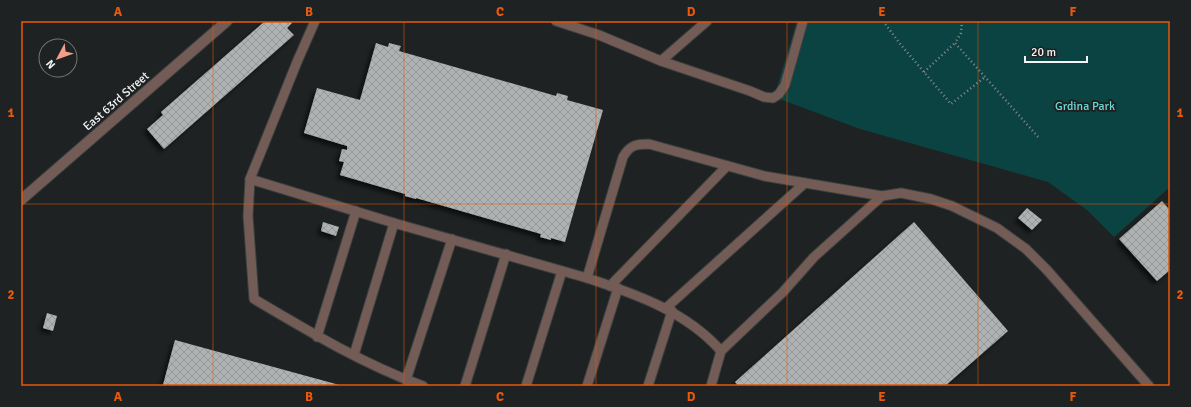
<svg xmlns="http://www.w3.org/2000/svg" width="1191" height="407" font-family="Signika,sans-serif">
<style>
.park{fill:#0b4242}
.building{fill:url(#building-cross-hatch);filter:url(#shadow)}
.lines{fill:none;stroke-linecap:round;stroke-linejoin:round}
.lane-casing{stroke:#3d4040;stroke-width:11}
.street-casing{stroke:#3d4040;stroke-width:12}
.path{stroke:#8b8d8d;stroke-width:2.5;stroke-dasharray:1 3;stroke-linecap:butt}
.lane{stroke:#735c56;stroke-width:9}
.street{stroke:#735c56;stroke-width:10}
.grid{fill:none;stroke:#e8590c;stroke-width:1;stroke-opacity:0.55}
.labels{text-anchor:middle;stroke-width:4;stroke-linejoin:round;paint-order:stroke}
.street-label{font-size:12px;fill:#f3f5f5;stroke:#1f2222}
.park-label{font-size:12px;fill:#69d9d8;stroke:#1f2222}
.neatline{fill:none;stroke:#e8590c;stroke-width:1.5}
.grid-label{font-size:13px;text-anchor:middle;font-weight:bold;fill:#e8590c}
</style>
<defs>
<pattern id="building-cross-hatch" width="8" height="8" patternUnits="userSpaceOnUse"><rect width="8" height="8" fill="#aeb2b2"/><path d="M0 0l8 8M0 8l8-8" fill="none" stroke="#959898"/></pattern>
<filter id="shadow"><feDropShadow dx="-3.5" dy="3.5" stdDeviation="2" flood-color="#0009"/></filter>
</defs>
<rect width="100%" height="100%" fill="#1f2222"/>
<polygon class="park" points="797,21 1170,21 1170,187 1114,237 1087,210 1048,182 860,129 774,97"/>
<g class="building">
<polygon points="265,21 291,21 292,23 287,28 294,35 164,149 147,129 163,115 161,112"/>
<polygon points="376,43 388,47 389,43 401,46 399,51 556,96 557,93 568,96 567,100 603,110 565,242 551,238 551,240 540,237 541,234 416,198 416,199 405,196 405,194 340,175 344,162 339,161 342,149 347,150 347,146 304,133 317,88 360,100"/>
<polygon points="1162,201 1170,210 1170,270 1157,281 1119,239"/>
<polygon points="1027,208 1042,220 1032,230 1018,218"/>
<polygon points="323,222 339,227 336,236 321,231"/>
<polygon points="914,222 1008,331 945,386 738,386 735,382"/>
<polygon points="47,313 57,316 53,331 43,328"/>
<polygon points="175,340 343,386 168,386 163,385"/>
</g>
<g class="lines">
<g class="lane-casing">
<g id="lane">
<path d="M315,21l-18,41 -47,117 -2,37 6,83c54,32 109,65 169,87"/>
<polyline points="556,21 599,35 661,61 707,21"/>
<polyline points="661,61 750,91 764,97 773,98 779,94 785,85 803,21"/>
<path d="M250,179l144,44 193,55 36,-121c7,-12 13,-13 26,-13l115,32 118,20"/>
<path d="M587,278c49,16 100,34 134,73"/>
<polyline points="610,286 727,166"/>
<polyline points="666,308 805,183"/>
<polyline points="317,337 356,211"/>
<polyline points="354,355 394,223"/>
<polyline points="406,380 452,239"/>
<polyline points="465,386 506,254"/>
<polyline points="526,386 562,271"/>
<polyline points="587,386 618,288"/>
<polyline points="648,386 672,311"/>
<polyline points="711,386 721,351 783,292 814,257 882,196 901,193 931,199 952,206 997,228 1026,249 1047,270 1149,386"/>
</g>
</g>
<g class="street-casing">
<polyline id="street" points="21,200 227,21"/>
</g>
<g class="path">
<polyline points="883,21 901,45 951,104 985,77"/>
<polyline points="962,21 961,33 955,43 1039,138"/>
<polyline points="924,72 955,43"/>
</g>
<use href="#lane" class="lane"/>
<use href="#street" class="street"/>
</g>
<path class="grid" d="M213,21v365M404,21v365M596,21v365M787,21v365M978,21v365M21,204h1149"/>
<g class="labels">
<g class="street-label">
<text transform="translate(116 101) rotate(-41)" y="4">East 63rd Street</text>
</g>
<g class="park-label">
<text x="1085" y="110">Grdina Park</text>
</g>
</g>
<rect width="1191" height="407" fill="none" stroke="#1f2222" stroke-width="44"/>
<g transform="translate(58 58) rotate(229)"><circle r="19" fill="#1f2222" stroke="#747676"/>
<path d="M0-3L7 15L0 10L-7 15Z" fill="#f49e8a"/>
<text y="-6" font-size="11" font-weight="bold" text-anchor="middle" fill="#f3f5f5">N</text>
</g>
<path d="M1025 56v6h62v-6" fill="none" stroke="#f3f5f5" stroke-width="2"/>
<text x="1031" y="56" font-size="12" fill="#f3f5f5" stroke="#1f2222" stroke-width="3" paint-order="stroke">20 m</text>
<rect x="22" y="22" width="1147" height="363" class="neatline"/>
<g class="grid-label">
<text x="118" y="16">A</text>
<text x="309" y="16">B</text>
<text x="500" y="16">C</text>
<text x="691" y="16">D</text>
<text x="882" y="16">E</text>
<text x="1073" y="16">F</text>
<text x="11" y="117">1</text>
<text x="1180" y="117">1</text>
<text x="11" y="299">2</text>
<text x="1180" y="299">2</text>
<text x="118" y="401">A</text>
<text x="309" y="401">B</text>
<text x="500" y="401">C</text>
<text x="691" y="401">D</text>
<text x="882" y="401">E</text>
<text x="1073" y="401">F</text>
</g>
</svg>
